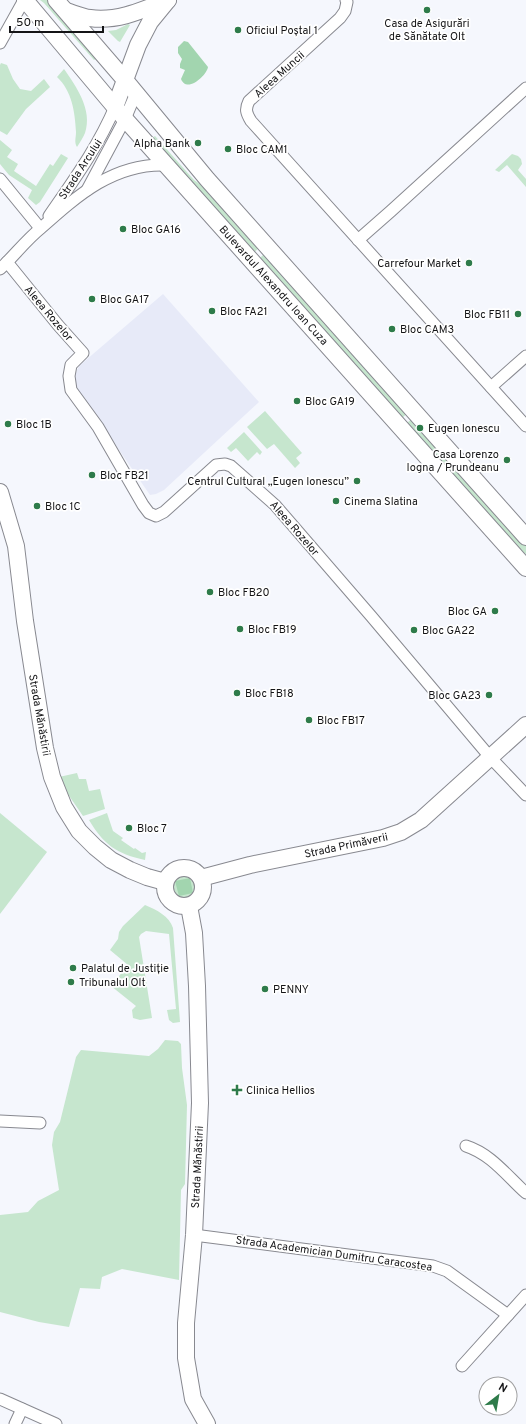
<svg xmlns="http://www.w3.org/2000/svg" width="526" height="1424" font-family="Overpass,sans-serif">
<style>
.built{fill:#e7eaf8}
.green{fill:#c6e6ce}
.water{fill:#a2d5af}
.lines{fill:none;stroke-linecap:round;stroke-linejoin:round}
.street-casing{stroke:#888990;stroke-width:13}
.secondary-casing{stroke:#888990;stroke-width:18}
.street{stroke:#fff;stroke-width:11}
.secondary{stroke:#fff;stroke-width:16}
.poi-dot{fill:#2e7b4a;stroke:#fff;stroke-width:1.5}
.labels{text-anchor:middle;stroke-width:3.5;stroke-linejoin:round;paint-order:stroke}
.poi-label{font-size:11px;fill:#141416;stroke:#fff;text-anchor:start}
.street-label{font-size:11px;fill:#141416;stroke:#fff}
</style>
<rect width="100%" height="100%" fill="#f5f7fd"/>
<polygon class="built" points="163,294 259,402 164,490 156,494 150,495 76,387 74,377 79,366"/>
<g class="green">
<polygon points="40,0 47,0 97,58 94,60 44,3"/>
<polygon points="128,24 130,25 120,42 118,41 108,31 116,30"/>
<polygon points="1,63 7,65 13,79 20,89 31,91 44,79 50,87 26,109 7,135 0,131 0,65"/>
<path d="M64,69c12,17 29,41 21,64 -2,5 -5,9 -8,14 -3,-5 -1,-9 -1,-15 -1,-20 -4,-41 -19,-55z"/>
<polygon points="155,136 194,180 214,194 261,245 254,253 152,138"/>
<polygon points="0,140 12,150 7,157 18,164 14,171 36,186 50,164 53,166 61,154 68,158 40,202 36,205 28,198 32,190 9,175 0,164"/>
<polygon points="512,154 518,156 521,159 522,164 518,170 526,179 526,187 507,165 499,172 495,170"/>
<polygon points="267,251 410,411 402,418 259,259"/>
<polygon points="265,411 302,453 296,458 300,463 295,468 274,444 267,449 247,427"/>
<polygon points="415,416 526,540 526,554 520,551 407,423"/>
<polygon points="244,432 262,452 260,455 257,452 248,461 236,448 231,452 227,448"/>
<polygon points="77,773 79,779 86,779 89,791 100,789 105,809 83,816 63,787 59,777"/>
<polygon points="0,813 47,852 0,914"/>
<path d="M107,813l6,18 10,7 -2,2 13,9 1,-1 7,5 4,-1 -1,8c-28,-6 -41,-15 -56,-40z"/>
<circle cx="184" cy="887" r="12"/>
<path d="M145,905c12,5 24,11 28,23l7,94 -7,1 -4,-3 -2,-10 9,-1 -7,-75 -23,-3 -5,3 -2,3 13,81 -12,2 -7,-2 -1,-8 4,-4 -25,-20 17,-21 -18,-15 8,-11 1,-7 4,-6z"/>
<polygon points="165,1040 178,1041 181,1044 182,1068 187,1105 185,1184 181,1190 179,1280 122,1269 102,1277 100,1289 80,1288 69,1327 39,1322 0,1312 0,1215 28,1212 38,1201 59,1190 52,1145 54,1132 60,1122 76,1057 81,1050 149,1056 158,1049"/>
</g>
<g class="water">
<path d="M184,41l4,1 20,25c-1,8 -21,27 -27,12l4,-9 -5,-2v-4l2,-5 -4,-6v-6z"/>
<polygon points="190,878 193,893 179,896 175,881"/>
</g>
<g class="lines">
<g class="street-casing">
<g id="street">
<path d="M346,0l1,2 -2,9 -5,7 -91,83c-4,8 -3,12 2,20l275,305"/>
<polyline points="0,43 24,0"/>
<polyline points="0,179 40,228"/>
<polyline points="87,190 125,119 136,93"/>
<path d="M49,216c24,-35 49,-69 66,-109"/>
<polyline points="358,240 391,211 526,88"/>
<polyline points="7,262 58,325 83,353 71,365 69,376 71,390 98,427 143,505 149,513 156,516 164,512 216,465 225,464 231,466 275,505 371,616 490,757 526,795"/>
<path d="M0,269c14,-13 26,-29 41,-41 37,-33 73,-65 125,-63"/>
<polyline points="491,387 526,356"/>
<polyline points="0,1121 40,1123"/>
<path d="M466,1146c25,8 41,30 60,47"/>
<polyline points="194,1235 433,1266 447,1271 508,1315"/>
<polyline points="462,1366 526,1295"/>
<polyline points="0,1399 56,1424"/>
<polyline points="15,1424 22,1409"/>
</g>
</g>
<g class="secondary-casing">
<g id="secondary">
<polyline points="25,0 125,119 526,568"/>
<polyline points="56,0 125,80 207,179 526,537"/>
<path d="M66,11c7,2 16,6 24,7 27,4 53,-8 78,-18"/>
<polyline points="115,107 138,45 150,22 168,0"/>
<polyline points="0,492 16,546 25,621 45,748 52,777 64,807 79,831 95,847 111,860 130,870 147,877 165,882"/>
<circle cx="184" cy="887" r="19"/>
<polyline points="201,878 250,865 383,838 401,832 421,820 526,725"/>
<polyline points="189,906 194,933 197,986 200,1103 194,1235 186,1323 186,1358 193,1399 207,1424"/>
</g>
</g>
<use href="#street" class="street"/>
<use href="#secondary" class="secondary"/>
</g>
<g class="poi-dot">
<circle cx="427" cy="10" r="4"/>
<circle cx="238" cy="30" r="4"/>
<circle cx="198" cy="143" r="4"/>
<circle cx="228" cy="149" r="4"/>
<circle cx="123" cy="229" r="4"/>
<circle cx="469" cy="263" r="4"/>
<circle cx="92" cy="299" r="4"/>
<circle cx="212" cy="311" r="4"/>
<circle cx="518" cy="314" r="4"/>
<circle cx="392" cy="329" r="4"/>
<circle cx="297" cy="401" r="4"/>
<circle cx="8" cy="424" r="4"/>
<circle cx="420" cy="428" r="4"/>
<circle cx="507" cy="460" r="4"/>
<circle cx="92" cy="475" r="4"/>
<circle cx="357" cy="481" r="4"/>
<circle cx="336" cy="501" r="4"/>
<circle cx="37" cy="506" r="4"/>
<circle cx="210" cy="592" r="4"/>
<circle cx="495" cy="611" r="4"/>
<circle cx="240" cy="629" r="4"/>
<circle cx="414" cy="630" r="4"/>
<circle cx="237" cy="693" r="4"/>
<circle cx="489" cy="695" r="4"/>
<circle cx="309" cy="720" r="4"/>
<circle cx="129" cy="828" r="4"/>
<circle cx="73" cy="968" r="4"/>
<circle cx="71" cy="982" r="4"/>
<circle cx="265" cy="989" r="4"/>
<path d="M235 1084h4v4h4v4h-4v4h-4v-4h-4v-4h4z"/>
</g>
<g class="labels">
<g class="poi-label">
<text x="427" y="27" text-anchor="middle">Casa de Asigurări<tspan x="427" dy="13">de Sănătate Olt</tspan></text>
<text x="246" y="34">Oficiul Poștal 1</text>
<text x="190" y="147" text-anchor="end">Alpha Bank</text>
<text x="236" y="153">Bloc CAM1</text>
<text x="131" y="233">Bloc GA16</text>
<text x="461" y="267" text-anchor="end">Carrefour Market</text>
<text x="100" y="303">Bloc GA17</text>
<text x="220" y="315">Bloc FA21</text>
<text x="510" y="318" text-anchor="end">Bloc FB11</text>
<text x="400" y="333">Bloc CAM3</text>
<text x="305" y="405">Bloc GA19</text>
<text x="16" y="428">Bloc 1B</text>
<text x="428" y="432">Eugen Ionescu</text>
<text x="499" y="458" text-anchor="end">Casa Lorenzo<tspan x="499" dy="13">Iogna / Prundeanu</tspan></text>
<text x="100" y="479">Bloc FB21</text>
<text x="349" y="485" text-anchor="end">Centrul Cultural „Eugen Ionescu”</text>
<text x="344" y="505">Cinema Slatina</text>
<text x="45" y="510">Bloc 1C</text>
<text x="218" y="596">Bloc FB20</text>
<text x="487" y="615" text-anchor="end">Bloc GA</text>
<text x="248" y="633">Bloc FB19</text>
<text x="422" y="634">Bloc GA22</text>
<text x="245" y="697">Bloc FB18</text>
<text x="481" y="699" text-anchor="end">Bloc GA23</text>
<text x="317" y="724">Bloc FB17</text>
<text x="137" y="832">Bloc 7</text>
<text x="81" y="972">Palatul de Justiție</text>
<text x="79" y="986">Tribunalul Olt</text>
<text x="273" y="993">PENNY</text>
<text x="246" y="1094">Clinica Hellios</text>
</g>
<g class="street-label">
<text transform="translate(279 74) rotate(-42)" y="4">Aleea Muncii</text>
<text transform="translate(80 169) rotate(-57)" y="4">Strada Arcului</text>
<text transform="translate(274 285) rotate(48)" y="4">Bulevardul Alexandru Ioan Cuza</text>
<text transform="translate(49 313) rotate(50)" y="4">Aleea Rozelor</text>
<text transform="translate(295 528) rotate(49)" y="4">Aleea Rozelor</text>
<text transform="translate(40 715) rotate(80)" y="4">Strada Mănăstirii</text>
<text transform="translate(346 845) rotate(-12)" y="4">Strada Primăverii</text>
<text transform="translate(197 1167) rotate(-87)" y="4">Strada Mănăstirii</text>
<text transform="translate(334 1253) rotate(8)" y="4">Strada Academician Dumitru Caracostea</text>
</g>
</g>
<g transform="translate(498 1396) rotate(31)"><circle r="19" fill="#ffffff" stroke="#a1a1a2"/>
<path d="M0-3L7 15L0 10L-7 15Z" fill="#2e7b4a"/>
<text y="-6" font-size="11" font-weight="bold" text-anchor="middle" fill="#141416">N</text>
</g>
<path d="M10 26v6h93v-6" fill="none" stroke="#141416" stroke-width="2"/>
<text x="16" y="26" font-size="12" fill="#141416" stroke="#ffffff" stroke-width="3" paint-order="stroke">50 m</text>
</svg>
